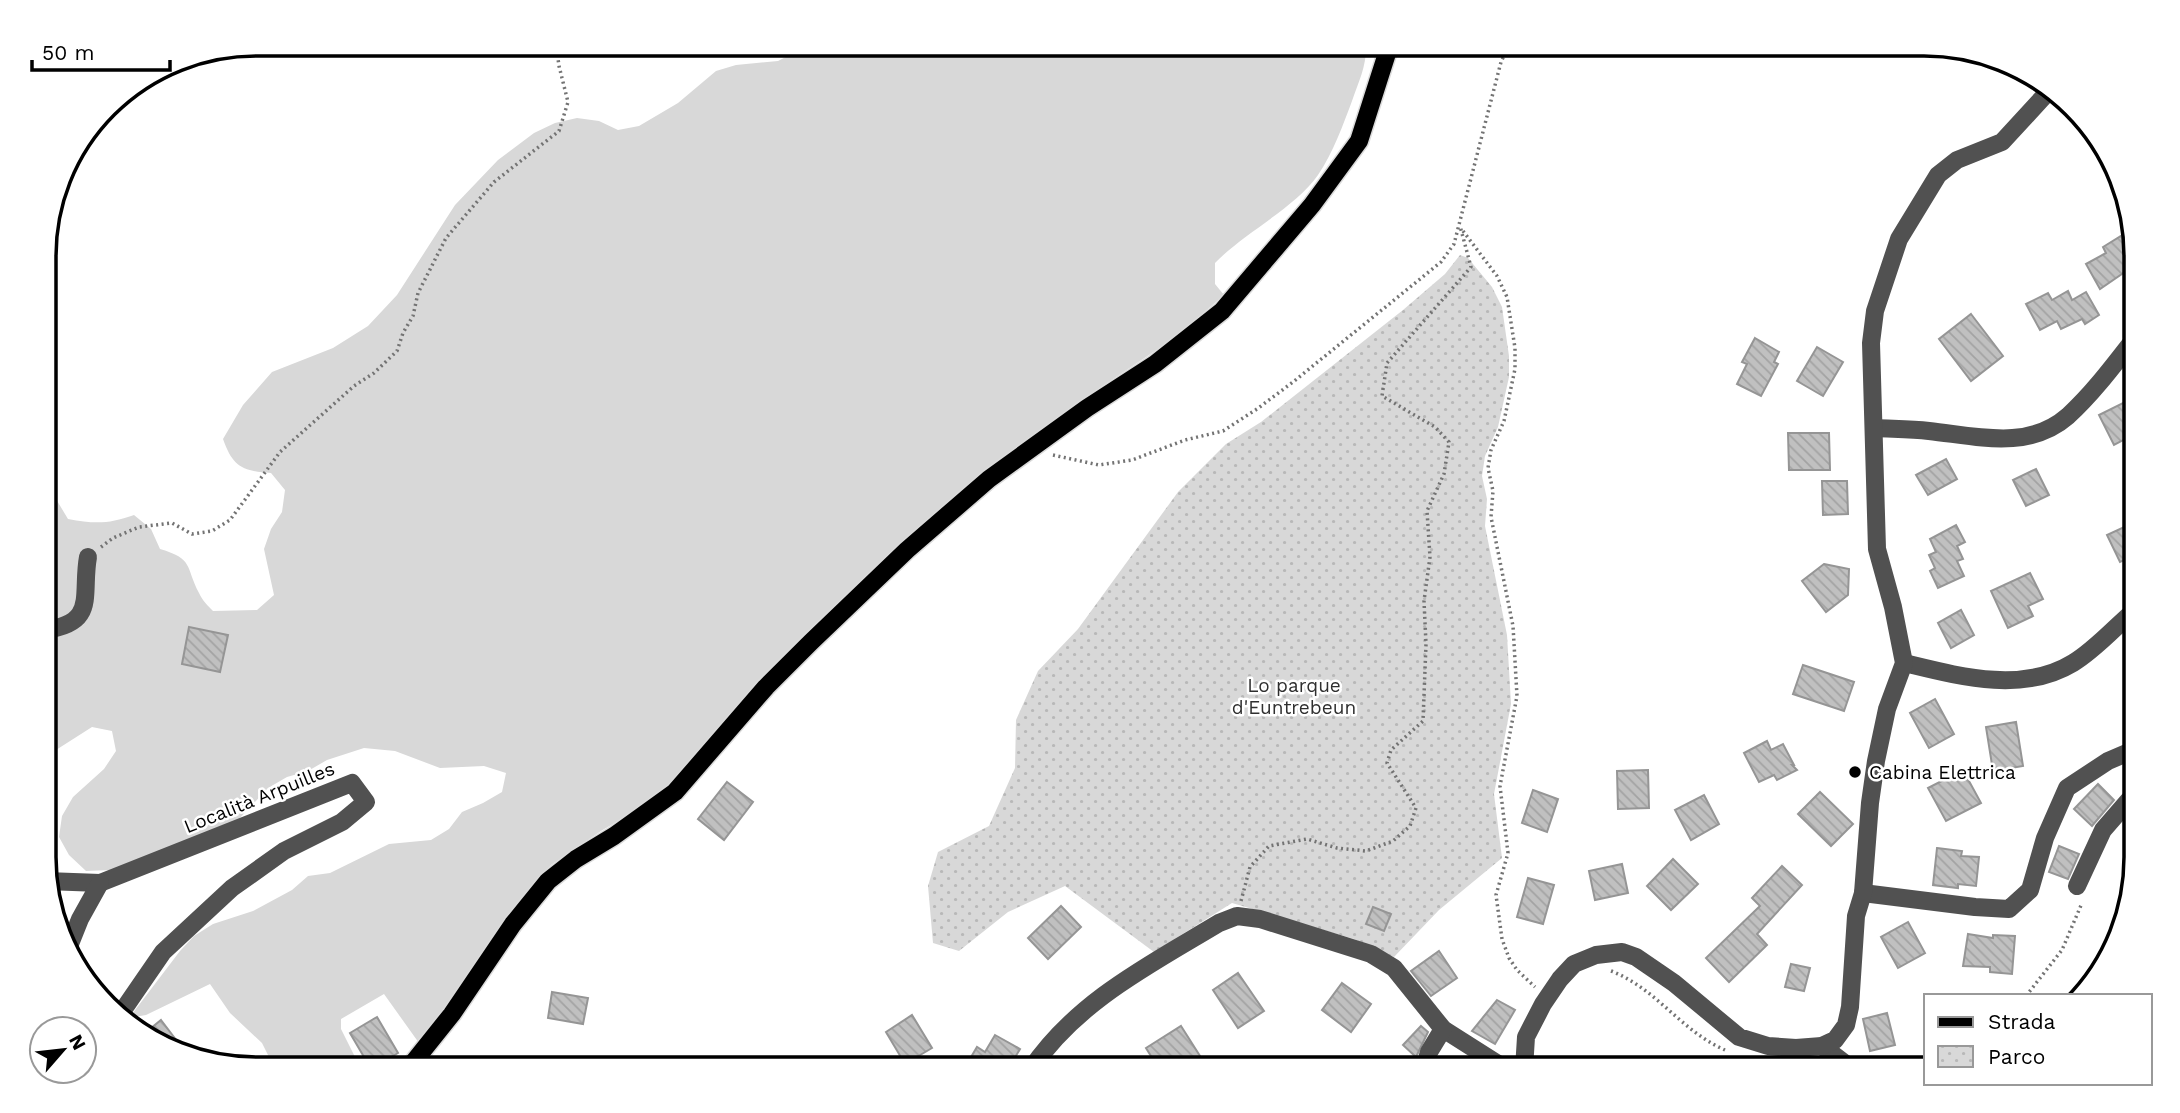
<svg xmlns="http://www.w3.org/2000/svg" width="2180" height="1113" font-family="'Work Sans',sans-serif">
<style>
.green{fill:#d8d8d8}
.park{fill:url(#park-dots)}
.building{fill:url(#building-back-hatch);stroke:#959595;stroke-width:2}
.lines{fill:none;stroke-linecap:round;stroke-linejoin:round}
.major-casing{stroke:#dbdbdb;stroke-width:21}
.path{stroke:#737373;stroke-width:3.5;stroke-dasharray:2 3.5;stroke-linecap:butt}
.minor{stroke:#515151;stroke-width:18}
.major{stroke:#000;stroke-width:18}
.poi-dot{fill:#000;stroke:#fff;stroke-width:2.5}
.labels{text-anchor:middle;stroke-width:5;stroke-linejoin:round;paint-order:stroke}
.park-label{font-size:19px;fill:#2f2f2f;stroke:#fff}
.poi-label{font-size:19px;fill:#000;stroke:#fff;text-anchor:start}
.street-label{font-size:19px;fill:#000;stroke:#fff}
.rim{fill:none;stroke:#000;stroke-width:3.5}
</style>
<defs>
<pattern id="park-dots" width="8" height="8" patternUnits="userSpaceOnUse" patternTransform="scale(1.75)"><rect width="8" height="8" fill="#d8d8d8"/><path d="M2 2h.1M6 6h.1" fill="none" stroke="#b8b8b8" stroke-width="1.8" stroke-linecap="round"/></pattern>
<pattern id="building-back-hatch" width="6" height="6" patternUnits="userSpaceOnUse" patternTransform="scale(1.75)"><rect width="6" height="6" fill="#c0c0c0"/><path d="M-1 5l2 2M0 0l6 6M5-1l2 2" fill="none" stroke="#a3a3a3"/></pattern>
</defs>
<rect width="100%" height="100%" fill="#fff"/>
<path class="green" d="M811,44h555c1,21 -7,37 -14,57 -9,24 -19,52 -34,74 -23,33 -73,57 -103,88v21l9,11 -51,44 -96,64 -88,68 -230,213 -99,112 -59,35 -50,34 -36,45 -96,133 -35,-49 -43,25v10l20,40h-86l-13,-26 -32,-30 -20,-29 -64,31 -17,3 51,-67 14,-15 19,-12 40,-13 39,-21 16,-14 22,-3 59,-29 42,-4 18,-11 13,-17 21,-9 19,-11 4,-19 -22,-7 -44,2 -45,-17 -31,-3 -37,12 -19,11 -21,6 -19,11 -30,32 -126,50 -26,1 -17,-16 -10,-18 3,-21 11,-19 31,-28 12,-18 -4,-20 -20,-4 -47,30v-267l11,9 12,20c27,5 41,5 66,-4l17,14 9,20c34,10 25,17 39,44 3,7 9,13 14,18l44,-1 17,-15 -10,-46 7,-20 11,-17 3,-22 -14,-17c-29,-2 -38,-6 -48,-34l20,-34 29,-33 61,-24 35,-22 29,-31 58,-90 43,-45 36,-27 21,-10 22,-5 22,3 19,9 21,-4 39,-23 38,-32 20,-6 42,-4z"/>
<polygon class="park" points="1460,255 1468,258 1492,287 1502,307 1509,356 1509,377 1498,427 1485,456 1482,476 1487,499 1485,526 1507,635 1511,704 1494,794 1502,858 1439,910 1394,957 1354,939 1232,903 1154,952 1065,886 1008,912 959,951 933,943 928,886 938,852 989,826 1015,768 1016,720 1038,671 1078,629 1178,492 1226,444 1261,422 1403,310 1445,274"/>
<g class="building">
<polygon points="2121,236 2135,259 2135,265 2100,289 2086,264 2106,253 2103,247"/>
<polygon points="2068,291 2072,300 2086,292 2099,315 2085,324 2082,319 2061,329 2057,321 2040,330 2026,304 2048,293 2052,300"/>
<polygon points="1971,314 2003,356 1971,381 1939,339"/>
<polygon points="1755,338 1779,352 1774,362 1778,364 1761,396 1737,384 1747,364 1742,362"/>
<polygon points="1817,347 1843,362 1823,396 1797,381"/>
<polygon points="2135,397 2135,434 2114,445 2099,415"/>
<polygon points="1788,433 1829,433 1830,470 1789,470"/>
<polygon points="1946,459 1957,479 1928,495 1916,475"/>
<polygon points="2036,469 2049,495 2026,506 2013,480"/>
<polygon points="1822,481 1847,481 1848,514 1823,515"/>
<polygon points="2135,522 2135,555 2120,562 2107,535"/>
<polygon points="1956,525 1965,542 1957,546 1963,559 1957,561 1964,576 1938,588 1930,571 1935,568 1929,555 1936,552 1930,539"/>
<polygon points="1824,564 1849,569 1848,595 1826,612 1802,581"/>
<polygon points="2030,573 2043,599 2028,606 2033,616 2008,628 1991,591"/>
<polygon points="1961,610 1974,635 1951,648 1938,623"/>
<polygon points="189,627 228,635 220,672 182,664"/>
<polygon points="1803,665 1854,682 1844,711 1793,694"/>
<polygon points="1935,699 1954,734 1929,748 1910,713"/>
<polygon points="2016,722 2023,766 1993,771 1986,727"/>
<polygon points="1767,741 1771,750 1783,744 1794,765 1792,765 1797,770 1777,780 1774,775 1759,782 1744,753"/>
<polygon points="1648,770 1649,808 1618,809 1617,771"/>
<polygon points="1963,770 1981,803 1946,821 1928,788"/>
<polygon points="727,782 753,802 724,840 698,819"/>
<polygon points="2098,784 2114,800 2092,826 2074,809"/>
<polygon points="1533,790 1558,799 1547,832 1522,823"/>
<polygon points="1820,792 1853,824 1831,846 1798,814"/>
<polygon points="1704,795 1719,824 1691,840 1675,810"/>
<polygon points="2059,846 2079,854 2068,879 2049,872"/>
<polygon points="1937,848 1962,851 1961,856 1979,857 1976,886 1958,884 1958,888 1933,885"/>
<polygon points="1673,859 1698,884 1671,910 1647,886"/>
<polygon points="1622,864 1628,893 1595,900 1589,871"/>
<polygon points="1782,866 1802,885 1757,934 1767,945 1729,982 1706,958 1760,906 1752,898"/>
<polygon points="1528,878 1554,885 1543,924 1517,917"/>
<polygon points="1061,906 1081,927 1048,959 1028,938"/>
<polygon points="1373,907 1391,914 1384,931 1366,924"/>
<polygon points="1908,922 1925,953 1898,968 1881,937"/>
<polygon points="1968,934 1993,938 1993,935 2015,936 2012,974 1990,972 1990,967 1963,966"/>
<polygon points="1439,951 1457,978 1431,996 1411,971"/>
<polygon points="1791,964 1810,968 1804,991 1785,987"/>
<polygon points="1238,973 1264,1011 1238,1028 1213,990"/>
<polygon points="1342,983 1371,1004 1351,1032 1322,1010"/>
<polygon points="552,992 588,998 583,1024 548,1018"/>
<polygon points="1497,1000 1515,1010 1495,1044 1472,1031"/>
<polygon points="1887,1013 1895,1045 1870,1051 1863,1019"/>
<polygon points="912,1015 932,1048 905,1064 886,1032"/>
<polygon points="377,1017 398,1053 371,1069 350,1033"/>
<polygon points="161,1020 186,1053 163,1048 145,1033"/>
<polygon points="1181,1026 1200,1056 1180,1069 1159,1069 1146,1048"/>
<polygon points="1421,1026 1428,1032 1416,1057 1403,1045"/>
<polygon points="995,1035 1020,1049 1008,1069 964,1069 977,1047 985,1052"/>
</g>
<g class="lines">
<g class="major-casing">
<polyline id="major" points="408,1069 452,1014 513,924 548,881 576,859 614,836 675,792 766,687 811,642 907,550 989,479 1087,408 1155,364 1222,311 1312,205 1359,141 1390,44"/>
</g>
<g class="path">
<polyline points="1463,231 1497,276 1507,297 1515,348 1515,369 1504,421 1491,450 1488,468 1493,491 1491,517 1513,626 1517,696 1500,786 1508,853 1496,895 1502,939 1509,958 1517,970 1535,987"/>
<polyline points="1053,455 1099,465 1132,460 1185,440 1223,431 1257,409 1293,382 1441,262 1454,244 1501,62 1508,47 1512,44"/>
<polyline points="101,547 113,538 139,527 172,523 192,534 212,531 230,520 280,452 354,386 374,373 397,351 403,333 413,316 418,293 446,238 494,182 559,131 568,102 559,66 556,44"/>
<polyline points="1241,901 1250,867 1269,846 1307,839 1337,848 1366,851 1393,841 1410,826 1416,808 1387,763 1391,750 1423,721 1426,644 1424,601 1430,557 1427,511 1444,474 1449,442 1435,427 1382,396 1387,363 1471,267 1460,226"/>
<path d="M1611,971c45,17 70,60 114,79"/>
<polyline points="2026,996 2062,950 2082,903"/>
<polyline points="1772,1066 1783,1069"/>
</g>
<g class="minor">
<path d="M1875,428c18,1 36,1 54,3 47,5 99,20 139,-15 25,-23 46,-51 67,-78"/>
<path d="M45,630c53,-7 36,-35 43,-73"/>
<path d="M1904,663c54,13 118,31 169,0 22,-13 43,-37 63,-54"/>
<polyline points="46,881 100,883 352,783 366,802 342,822 284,851 232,888 163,952 121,1013"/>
<polyline points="2077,886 2103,830 2136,792"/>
<polyline points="1863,893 1975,907 2009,909 2030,890 2045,838 2067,788 2108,761 2136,749"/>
<polyline points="70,944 80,919 100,883"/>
<polyline points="1822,1046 1852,1069"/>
<polyline points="1269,1067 1278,1069"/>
<path d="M1031,1069c46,-68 120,-105 188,-146l18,-7 23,3 111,35 23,14 49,61 63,40"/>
<polyline points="1424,1069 1429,1052 1443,1029"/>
<polyline points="1524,1069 1526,1037 1543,1004 1560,979 1574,964 1596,955 1622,952 1636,957 1674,983 1739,1037 1768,1046 1796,1048 1822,1046 1835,1040 1846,1025 1850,1007 1856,916 1863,893 1870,803 1876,761 1887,709 1904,663 1893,607 1877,549 1871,343 1875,311 1899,239 1938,175 1957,160 2002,142 2048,92"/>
</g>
<use href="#major" class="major"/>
</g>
<circle class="poi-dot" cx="1855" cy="772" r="7"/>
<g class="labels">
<g class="park-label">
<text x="1294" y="692">Lo parque<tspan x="1294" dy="22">d'Euntrebeun</tspan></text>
</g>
<g class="poi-label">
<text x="1869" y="779">Cabina Elettrica</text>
</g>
<g class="street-label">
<text transform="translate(259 797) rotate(-22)" y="7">Località Arpuilles</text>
</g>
</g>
<path d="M0 0H2180V1113H0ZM256 56H1924A200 200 0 0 1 2124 256V857A200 200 0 0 1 1924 1057H256A200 200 0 0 1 56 857V256A200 200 0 0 1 256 56Z" fill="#fff" fill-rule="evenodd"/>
<path class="rim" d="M256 56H1924A200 200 0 0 1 2124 256V857A200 200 0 0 1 1924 1057H256A200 200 0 0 1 56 857V256A200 200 0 0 1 256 56Z"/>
<rect x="1924" y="994" width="228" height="91" fill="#ffffff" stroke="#999999" stroke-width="2"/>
<rect x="1938" y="1017" width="35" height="10" fill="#000000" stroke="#999999" stroke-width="2"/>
<text x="1988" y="1029" font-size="21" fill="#000000">Strada</text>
<rect x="1938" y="1046" width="35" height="21" fill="url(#park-dots)" stroke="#999999" stroke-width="2"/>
<text x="1988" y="1064" font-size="21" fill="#000000">Parco</text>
<g transform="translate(63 1050) rotate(62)"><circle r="33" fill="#ffffff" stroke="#999999" stroke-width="2"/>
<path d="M0-5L12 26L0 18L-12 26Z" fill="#000000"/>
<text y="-10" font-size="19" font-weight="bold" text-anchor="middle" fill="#000000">N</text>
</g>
<path d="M32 60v10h138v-10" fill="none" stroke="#000000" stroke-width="3.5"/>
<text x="42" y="60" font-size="21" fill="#000000" stroke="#ffffff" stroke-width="5" paint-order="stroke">50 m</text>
</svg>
